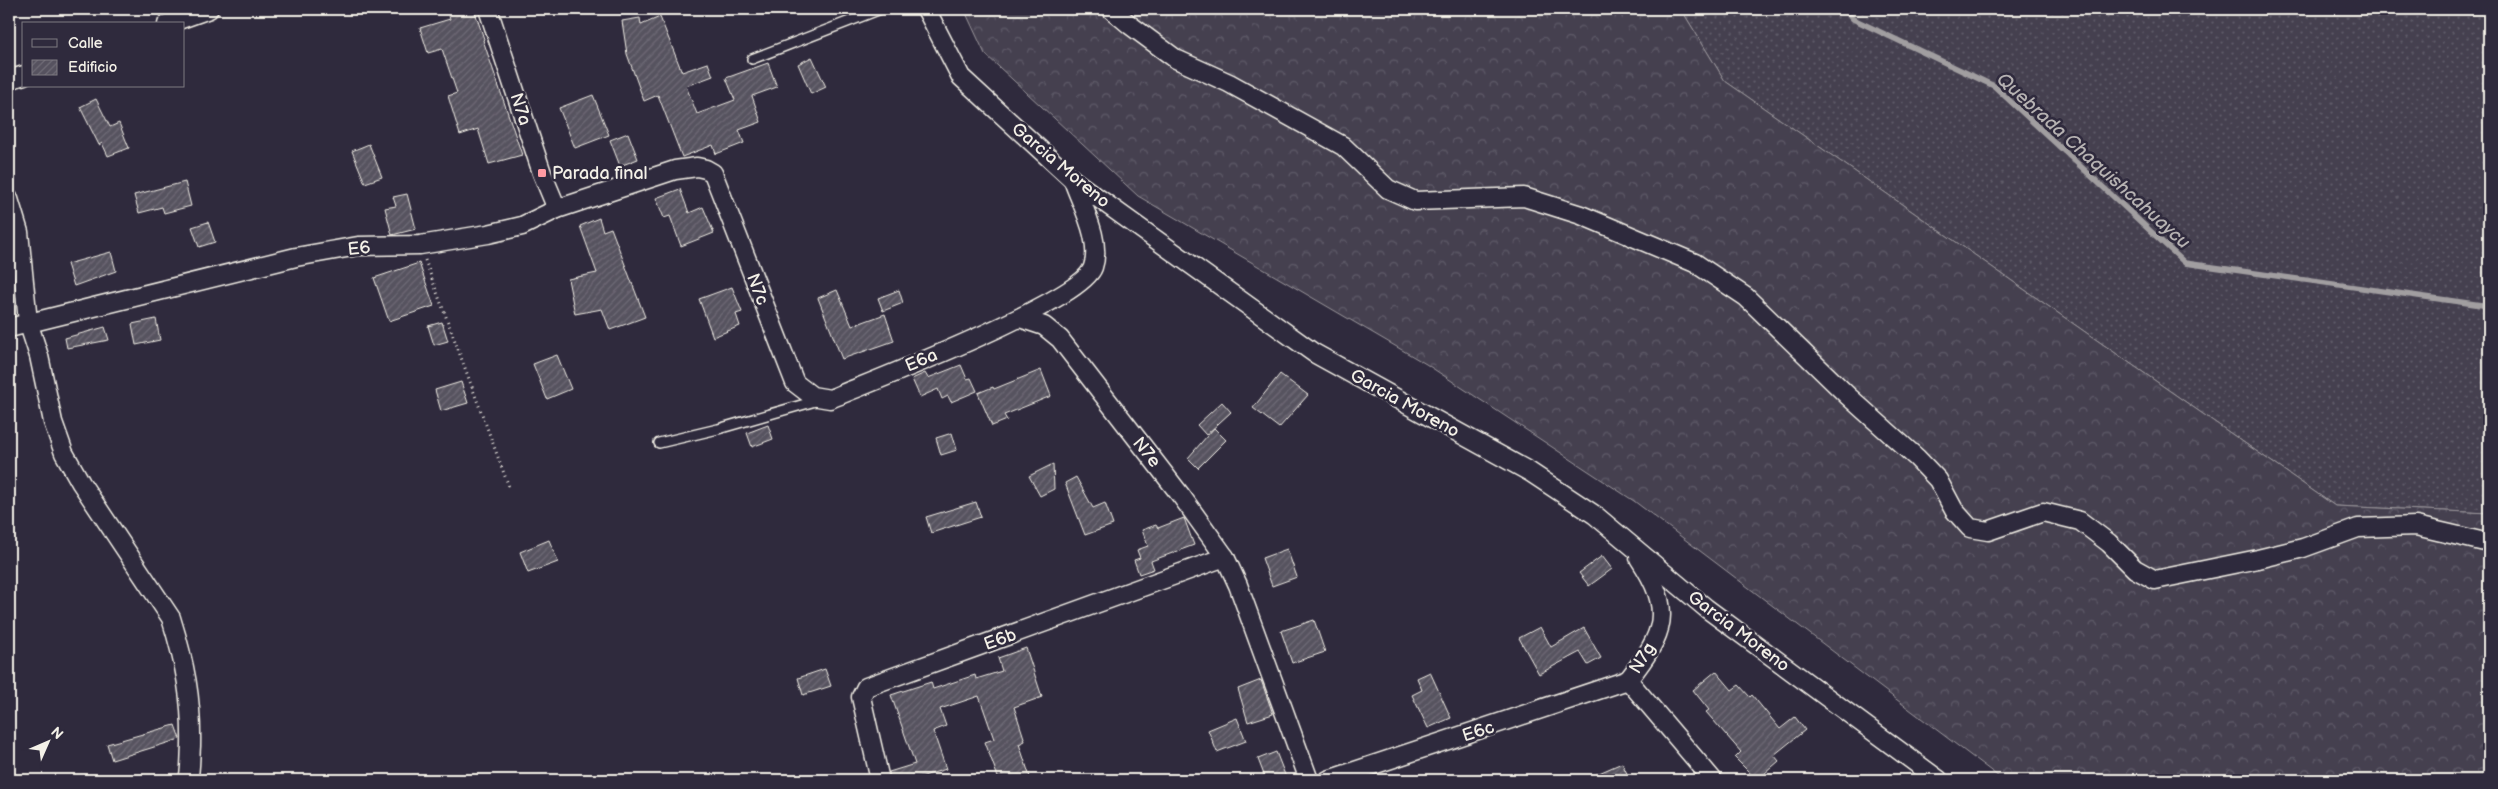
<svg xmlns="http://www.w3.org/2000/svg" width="2498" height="789" font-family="'Balsamiq Sans',sans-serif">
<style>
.grass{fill:url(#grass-dots);stroke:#9c989c}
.forest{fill:url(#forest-crowns);stroke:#9c989c}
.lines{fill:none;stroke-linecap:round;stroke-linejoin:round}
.stream{stroke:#a19ea0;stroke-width:5.5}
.building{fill:url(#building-hatch);stroke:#f4f1e8}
.service-casing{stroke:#f4f1e8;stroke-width:12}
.minor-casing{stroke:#f4f1e8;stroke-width:21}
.path{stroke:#f4f1e8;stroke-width:3;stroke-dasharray:1 4;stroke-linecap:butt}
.service{stroke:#2f2a3d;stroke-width:9}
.minor{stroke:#2f2a3d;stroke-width:18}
.poi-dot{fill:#ff9aa2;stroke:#2f2a3d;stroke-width:2}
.labels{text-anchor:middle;stroke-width:5;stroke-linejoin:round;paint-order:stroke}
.street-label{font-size:18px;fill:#f4f1e8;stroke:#2f2a3d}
.poi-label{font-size:18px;fill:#f4f1e8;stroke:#2f2a3d;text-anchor:start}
.water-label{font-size:19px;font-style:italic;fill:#b6b2b2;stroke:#2f2a3d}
</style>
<defs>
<pattern id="grass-dots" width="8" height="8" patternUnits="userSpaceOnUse" patternTransform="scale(1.25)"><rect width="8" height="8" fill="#454050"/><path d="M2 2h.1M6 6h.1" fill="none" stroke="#605c69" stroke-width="1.8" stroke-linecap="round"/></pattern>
<pattern id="forest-crowns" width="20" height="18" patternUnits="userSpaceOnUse" patternTransform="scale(1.25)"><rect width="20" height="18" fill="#454050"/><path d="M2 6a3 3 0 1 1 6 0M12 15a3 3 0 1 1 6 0" fill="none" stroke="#605c69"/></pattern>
<pattern id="building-hatch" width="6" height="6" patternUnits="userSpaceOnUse" patternTransform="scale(1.25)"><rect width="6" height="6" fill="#56525f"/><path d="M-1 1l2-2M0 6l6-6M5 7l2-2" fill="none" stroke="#6f6b76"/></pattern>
</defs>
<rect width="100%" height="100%" fill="#2f2a3d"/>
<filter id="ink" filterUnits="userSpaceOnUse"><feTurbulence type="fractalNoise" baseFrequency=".02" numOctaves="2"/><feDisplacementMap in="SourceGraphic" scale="10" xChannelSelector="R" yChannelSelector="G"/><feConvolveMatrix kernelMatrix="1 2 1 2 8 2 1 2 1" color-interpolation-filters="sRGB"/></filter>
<g filter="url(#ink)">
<polygon class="grass" points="1681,9 2489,9 2489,513 2335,506 1725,81"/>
<polygon class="forest" points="964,9 1681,9 1725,81 2335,506 2489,513 2489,780 2003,780 1634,501 1426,364 1138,196 985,54"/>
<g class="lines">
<polyline class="stream" points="1844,9 1853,19 1994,86 2185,263 2489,306"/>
</g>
<g class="building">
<polygon points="447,9 474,9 484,39 483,40 522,155 489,164 478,129 460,135 448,96 457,93 442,49 428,53 420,28 450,19"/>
<polygon points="660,17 682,72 708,63 713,76 686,86 697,114 735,100 726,78 768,63 777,87 752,96 761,122 739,130 744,143 716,154 713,145 682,157 658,95 644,101 627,54 622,21 640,18 641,25"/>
<polygon points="812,57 826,87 811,94 798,64"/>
<polygon points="593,95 609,135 575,148 559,108"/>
<polygon points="96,99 110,127 119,123 129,148 108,156 102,143 99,145 80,107"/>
<polygon points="628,133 638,159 620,166 610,140"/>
<polygon points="369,144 382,177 365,183 352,151"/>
<polygon points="185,182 191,206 164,213 162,207 139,213 134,195"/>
<polygon points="680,189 689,213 703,207 714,233 681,246 670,216 664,218 656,198"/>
<polygon points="407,194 416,229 392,235 385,208 396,206 393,197"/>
<polygon points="599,218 603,231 611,228 645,317 610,330 602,309 575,314 568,279 597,273 580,226"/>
<polygon points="208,222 215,242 199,247 192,227"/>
<polygon points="111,252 116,271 74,286 67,264"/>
<polygon points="419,263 434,306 389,321 374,278"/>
<polygon points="732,287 742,312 736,314 740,326 713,337 699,299"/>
<polygon points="837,290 852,326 885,314 894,341 842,359 818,298"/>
<polygon points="899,290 903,303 883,311 878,298"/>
<polygon points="156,319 160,340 136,345 132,324"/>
<polygon points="442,322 448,341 434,345 428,326"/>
<polygon points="105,327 109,340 67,348 65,338"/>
<polygon points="557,355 571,389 547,399 533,364"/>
<polygon points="961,365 967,379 971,378 977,391 951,402 948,396 942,399 938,389 920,397 912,379 925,373 928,378"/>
<polygon points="1041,370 1051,396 1004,415 1007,420 992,426 978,393 993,387 994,389"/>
<polygon points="1280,374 1308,395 1279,428 1253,408"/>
<polygon points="461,382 468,403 441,411 435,390"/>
<polygon points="1222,402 1231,412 1206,435 1197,425"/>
<polygon points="768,425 773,439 752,447 747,433"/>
<polygon points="1214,428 1226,440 1198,468 1188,458"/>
<polygon points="952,433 957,450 941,455 936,438"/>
<polygon points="1053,464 1054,489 1040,496 1029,476"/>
<polygon points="1076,477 1093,508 1105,503 1113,525 1085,535 1065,483"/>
<polygon points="976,502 981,517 931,533 926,517"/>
<polygon points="1184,518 1194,545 1151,561 1154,569 1139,574 1134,560 1140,558 1137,550 1148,546 1142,530 1156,525 1158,528"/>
<polygon points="549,540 558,562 528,573 520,552"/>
<polygon points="1287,549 1297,577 1272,586 1262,558"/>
<polygon points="1602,556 1612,569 1589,586 1579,573"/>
<polygon points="1314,620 1325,652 1292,663 1281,631"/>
<polygon points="1540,627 1551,647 1584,628 1601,658 1588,665 1580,652 1539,674 1519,638"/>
<polygon points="1026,648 1042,697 1014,707 1025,741 1019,744 1031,780 999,780 985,742 994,739 979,696 940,709 946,726 933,731 946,769 911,780 890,780 889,772 915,764 891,695 931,682 933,689 975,675 976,679 1002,671 998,658"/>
<polygon points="825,669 831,686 803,695 798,678"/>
<polygon points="1716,671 1732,690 1739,685 1750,697 1752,695 1780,729 1795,717 1805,730 1774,755 1779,761 1757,780 1735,758 1741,752 1706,712 1709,710 1693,690"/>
<polygon points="1430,672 1451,718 1428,728 1412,695 1422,690 1417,678"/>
<polygon points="1261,680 1273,714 1248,722 1238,689"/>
<polygon points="1237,718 1246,741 1217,752 1208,730"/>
<polygon points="175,725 180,739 112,760 107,744"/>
<polygon points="1276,752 1287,780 1266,780 1258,759"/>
<polygon points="1622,763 1630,780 1583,780"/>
</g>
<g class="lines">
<g class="service-casing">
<g id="service">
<polyline points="752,59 881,9"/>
<polyline points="659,443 718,429 819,400"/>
</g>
</g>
<g class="minor-casing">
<g id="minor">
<polyline points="488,9 542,173 557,209"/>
<polyline points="926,9 961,77 1073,180 1314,353 1530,472 1595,515 1706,608 1939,780"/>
<polyline points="1111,9 1130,25 1176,59 1229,83 1343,146 1388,189 1415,201 1524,197 1581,215 1695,263 1746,297 1848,396 1917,458 1938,480 1954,510 1970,528 1988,531 2043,512 2080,521 2109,543 2135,569 2155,580 2258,559 2303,548 2358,528 2416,526 2489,543"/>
<polyline points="167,24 209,9"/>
<polyline points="9,80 24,75"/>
<path d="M9,199l10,33 9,90 11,34 14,66 11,31 17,30 90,135c14,45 21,81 20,128 -1,11 0,23 -3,34"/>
<polyline points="1020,318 1044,326 1060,339 1182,497 1225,557 1238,585 1309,780"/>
<path d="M9,328l287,-71 62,-11 62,-1 68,-11 34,-8 35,-17 118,-39 22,-3 9,2 7,4 82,210 17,13 18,3c43,-18 251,-97 263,-132 9,-26 -11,-61 -20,-87"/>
<path d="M1628,680c37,-47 46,-69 11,-122"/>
<polyline points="1628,680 1713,780"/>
<polyline points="880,780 861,697 866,687 1225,557"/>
<polyline points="1328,780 1628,680"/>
</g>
</g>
<polyline class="path" points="425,260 509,487"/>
<use href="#service" class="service"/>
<use href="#minor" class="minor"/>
</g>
</g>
<rect class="poi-dot" x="537" y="168" width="10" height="10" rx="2.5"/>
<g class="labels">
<g class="street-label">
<text transform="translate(521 109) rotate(72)" y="6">N7a</text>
<text transform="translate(1061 165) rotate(40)" y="6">Garcia Moreno</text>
<text transform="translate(359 248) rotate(-6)" y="6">E6</text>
<text transform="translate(758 289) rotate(69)" y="6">N7c</text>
<text transform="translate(921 360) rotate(-23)" y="6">E6a</text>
<text transform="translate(1405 403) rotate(29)" y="6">Garcia Moreno</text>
<text transform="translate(1147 452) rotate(51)" y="6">N7e</text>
<text transform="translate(1739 631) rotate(37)" y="6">Garcia Moreno</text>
<text transform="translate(1000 639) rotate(-20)" y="6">E6b</text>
<text transform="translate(1642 658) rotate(-58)" y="6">N7g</text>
<text transform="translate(1478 731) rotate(-18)" y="6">E6c</text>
</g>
<g class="poi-label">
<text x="552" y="179">Parada final</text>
</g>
<g class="water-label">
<text transform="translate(2094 160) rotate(42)" y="7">Quebrada Chaquishcahuaycu</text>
</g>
</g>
<rect width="2498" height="789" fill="none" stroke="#2f2a3d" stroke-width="30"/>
<rect x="15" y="15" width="2468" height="759" fill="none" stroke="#f4f1e8" stroke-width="2" filter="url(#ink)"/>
<rect x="22" y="22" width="162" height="65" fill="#2f2a3d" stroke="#7e7a81"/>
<rect x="32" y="39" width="25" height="8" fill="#2f2a3d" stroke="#7e7a81"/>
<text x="68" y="48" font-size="15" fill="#f4f1e8">Calle</text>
<rect x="32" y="60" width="25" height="15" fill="url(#building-hatch)" stroke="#7e7a81"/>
<text x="68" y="72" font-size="15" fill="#f4f1e8">Edificio</text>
<g transform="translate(48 742) rotate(45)" stroke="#2f2a3d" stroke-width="4" paint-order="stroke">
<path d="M0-4L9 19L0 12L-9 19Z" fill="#f4f1e8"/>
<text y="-8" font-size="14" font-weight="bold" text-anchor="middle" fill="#f4f1e8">N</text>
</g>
</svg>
